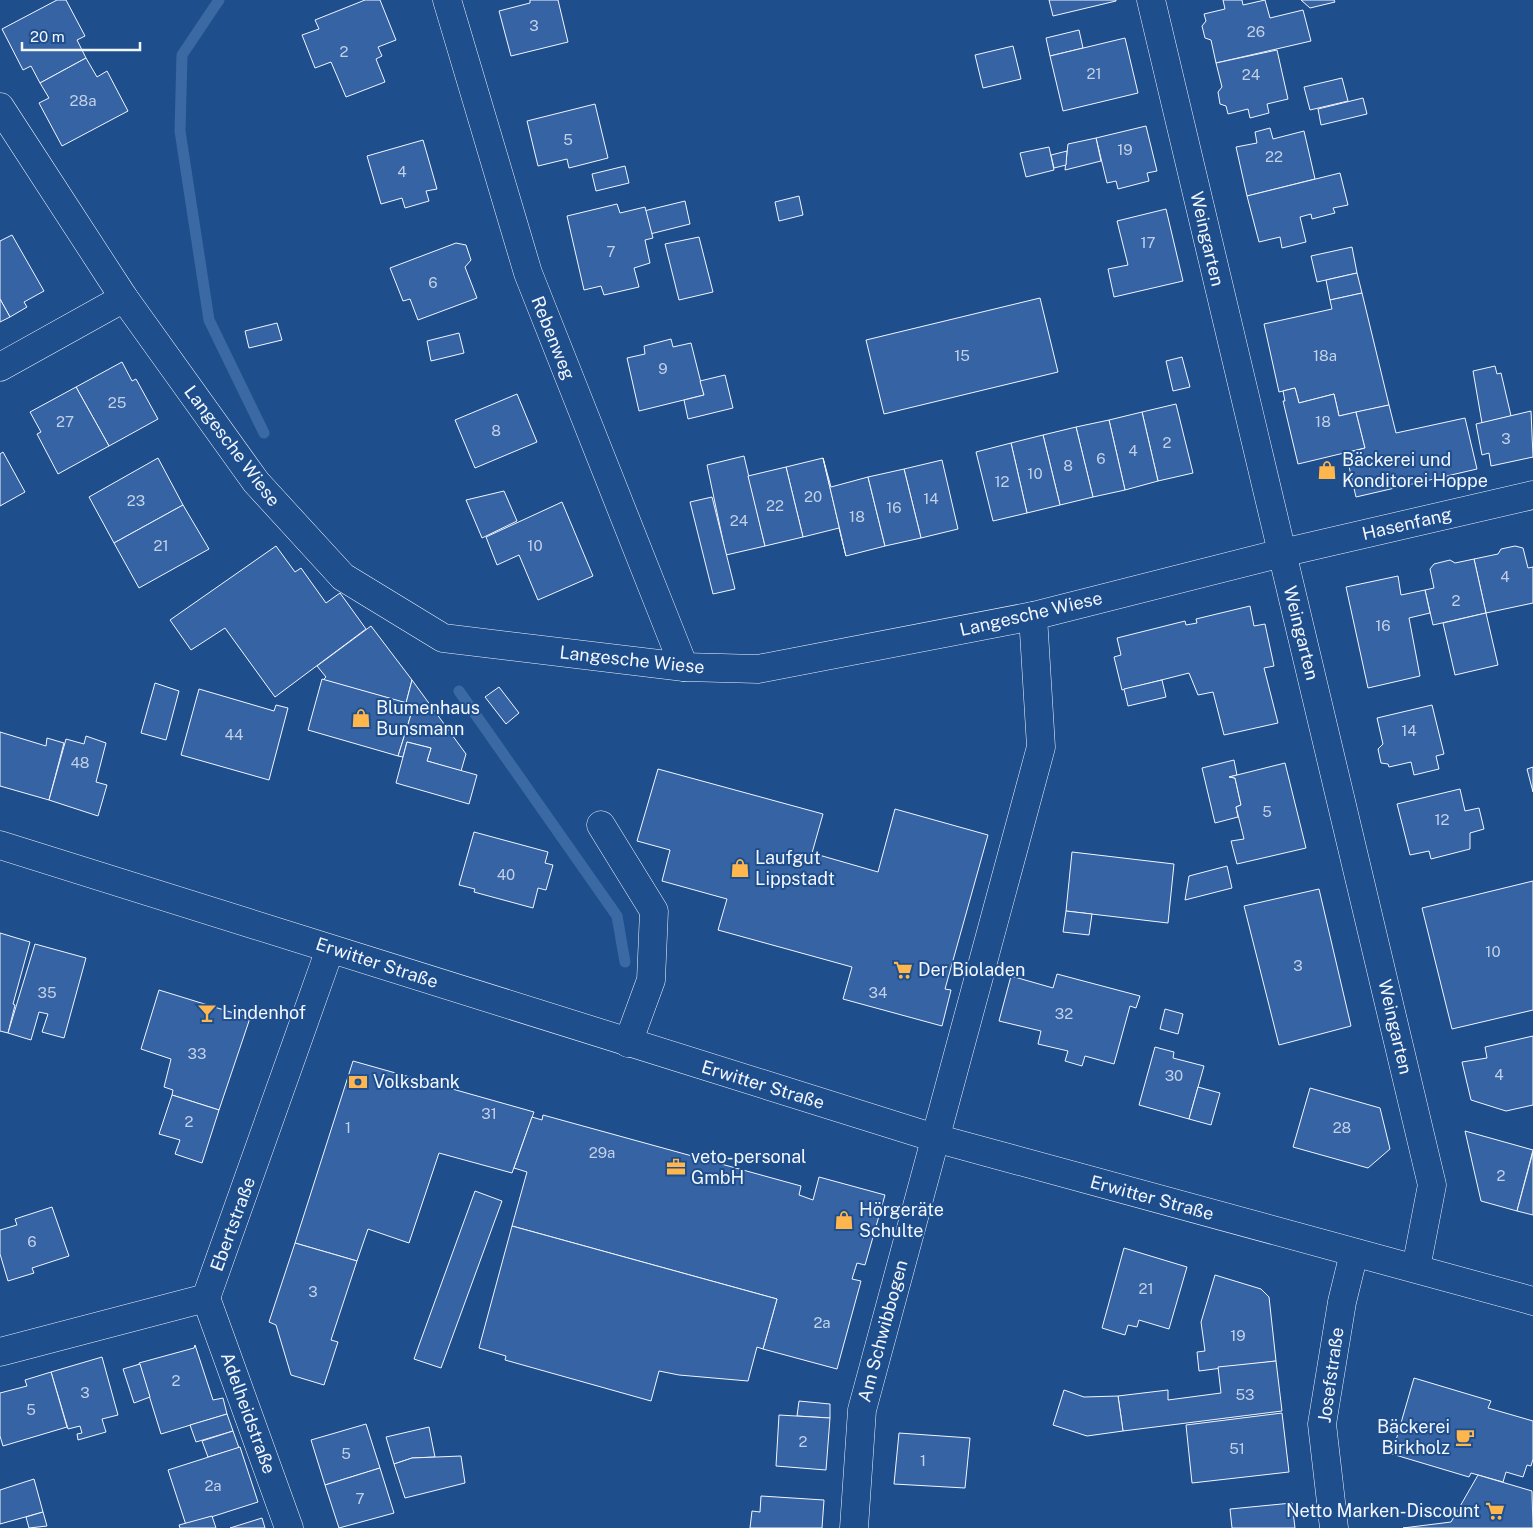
<svg xmlns="http://www.w3.org/2000/svg" width="1533" height="1528" font-family="'Public Sans',sans-serif">
<style>
.lines{fill:none;stroke-linecap:round;stroke-linejoin:round}
.stream{stroke:#3b69a3;stroke-width:11}
.building{fill:#3563a3;stroke:#f2f6ff}
.minor-casing{stroke:#f2f6ff;stroke-width:29}
.minor{stroke:#1f4e8c;stroke-width:28}
.labels{text-anchor:middle;stroke-width:4;stroke-linejoin:round;paint-order:stroke}
.number-label{font-size:15px;fill:#c3d1e8}
.street-label{font-size:18px;fill:#f2f6ff;stroke:#1f4e8c}
.poi-label{font-size:18px;fill:#f2f6ff;stroke:#1f4e8c;text-anchor:start}
</style>
<rect width="100%" height="100%" fill="#1f4e8c"/>
<g class="lines">
<g class="stream">
<polyline points="219,0 182,55 180,131 209,320 264,433"/>
<polyline points="459,691 617,916 625,962"/>
</g>
</g>
<g class="building">
<polygon points="57,0 66,0 85,36 77,40 86,58 40,83 31,66 23,70 2,29"/>
<polygon points="365,0 380,0 396,40 378,47 382,56 376,59 385,82 346,97 331,62 315,68 302,35 319,29 315,20"/>
<polygon points="530,0 558,0 568,42 511,56 499,11 530,3"/>
<polygon points="1049,0 1116,0 1116,1 1053,16"/>
<polygon points="1223,0 1242,0 1243,5 1265,0 1270,18 1303,10 1311,41 1216,63 1211,40 1205,38 1202,26 1206,21 1204,14 1225,9"/>
<polygon points="1301,0 1334,0 1335,2 1310,8"/>
<polygon points="1079,30 1083,48 1050,56 1046,38"/>
<polygon points="1125,38 1138,93 1063,111 1050,56"/>
<polygon points="1013,46 1021,79 983,88 975,55"/>
<polygon points="1277,50 1288,99 1267,104 1269,113 1250,118 1248,109 1228,114 1226,106 1220,104 1218,92 1222,87 1216,63"/>
<polygon points="86,58 97,77 107,71 128,111 62,146 39,103 49,98 40,83"/>
<polygon points="1342,78 1348,101 1310,110 1304,87"/>
<polygon points="1363,98 1367,114 1321,125 1318,109"/>
<polygon points="595,104 608,158 569,168 567,159 538,166 527,121"/>
<polygon points="1146,126 1157,171 1147,173 1149,181 1118,189 1116,181 1107,183 1096,138"/>
<polygon points="1270,128 1273,139 1304,131 1315,179 1247,196 1236,147 1257,143 1255,132"/>
<polygon points="1096,138 1101,161 1065,170 1068,144"/>
<polygon points="423,140 437,189 426,191 429,201 405,208 402,198 381,204 367,156"/>
<polygon points="1049,147 1054,170 1026,177 1020,153"/>
<polygon points="1067,151 1066,165 1054,168 1051,155"/>
<polygon points="625,166 629,183 596,191 592,174"/>
<polygon points="1340,173 1348,205 1333,208 1335,213 1312,219 1311,214 1300,217 1306,242 1282,248 1280,237 1259,242 1247,196"/>
<polygon points="799,196 803,215 779,221 775,202"/>
<polygon points="685,201 690,224 650,234 644,211"/>
<polygon points="617,204 620,213 645,207 653,238 645,240 650,263 634,268 639,287 604,295 601,286 584,290 567,216"/>
<polygon points="1166,209 1183,281 1114,297 1108,269 1128,265 1117,221"/>
<polygon points="12,235 44,291 24,302 27,307 10,317 0,299 0,241"/>
<polygon points="699,237 713,292 679,300 665,244"/>
<polygon points="456,243 466,245 471,260 465,267 477,298 418,320 410,299 403,301 390,268"/>
<polygon points="1352,247 1357,273 1317,282 1311,256"/>
<polygon points="1357,273 1362,293 1330,300 1326,280"/>
<polygon points="1362,293 1389,405 1339,416 1334,394 1299,403 1295,388 1279,392 1264,324 1332,309 1330,300"/>
<polygon points="1040,298 1058,372 884,414 866,340"/>
<polygon points="0,299 10,317 0,322"/>
<polygon points="277,323 282,340 249,348 245,331"/>
<polygon points="459,333 464,353 431,361 427,341"/>
<polygon points="671,339 673,347 691,343 704,395 639,411 627,358 645,354 644,346"/>
<polygon points="1182,357 1190,387 1173,391 1166,361"/>
<polygon points="122,362 132,381 136,379 158,419 109,446 76,387"/>
<polygon points="1495,366 1497,374 1501,373 1511,416 1482,423 1473,371"/>
<polygon points="725,375 733,408 688,419 684,400 704,395 700,381"/>
<polygon points="76,387 109,446 58,474 37,434 41,432 30,412"/>
<polygon points="1295,388 1299,403 1334,394 1339,416 1356,412 1365,448 1298,464 1283,401 1285,401 1283,391"/>
<polygon points="517,394 537,442 475,468 455,420"/>
<polygon points="1176,404 1193,473 1158,481 1142,412"/>
<polygon points="1389,405 1396,433 1465,418 1477,469 1356,497 1346,453 1365,448 1356,412"/>
<polygon points="1531,411 1533,457 1491,466 1489,453 1482,455 1476,424"/>
<polygon points="1142,412 1158,481 1125,490 1109,420"/>
<polygon points="1109,420 1125,490 1093,497 1076,427"/>
<polygon points="1076,427 1093,497 1060,505 1043,435"/>
<polygon points="1043,435 1060,505 1027,513 1011,443"/>
<polygon points="1011,443 1027,513 993,521 976,452"/>
<polygon points="3,452 25,492 0,506 0,454"/>
<polygon points="744,456 765,546 726,555 707,465"/>
<polygon points="158,458 183,505 114,543 89,497"/>
<polygon points="823,458 846,556 839,528 803,537 786,467"/>
<polygon points="823,458 831,487 868,477 885,546 846,556"/>
<polygon points="942,460 958,529 921,538 904,469"/>
<polygon points="786,467 803,537 765,546 748,476"/>
<polygon points="904,469 921,538 885,546 868,477"/>
<polygon points="504,491 517,521 482,538 466,500"/>
<polygon points="712,497 735,589 713,594 690,502"/>
<polygon points="562,502 593,576 538,600 519,555 497,565 486,537"/>
<polygon points="183,505 209,549 139,588 114,543"/>
<polygon points="276,546 295,572 301,568 326,603 340,593 366,629 275,697 225,628 191,650 170,620"/>
<polygon points="1515,546 1523,548 1528,568 1533,567 1533,603 1486,613 1474,559 1498,554 1501,549"/>
<polygon points="1474,559 1486,613 1433,625 1425,590 1434,588 1430,569 1434,564 1450,560 1455,563"/>
<polygon points="1398,576 1401,595 1425,590 1430,613 1409,618 1420,676 1368,688 1346,587"/>
<polygon points="1250,606 1254,626 1265,624 1274,666 1264,668 1278,723 1224,735 1213,692 1198,695 1189,673 1122,690 1114,657 1121,655 1117,638 1185,621 1186,625 1197,623 1196,619"/>
<polygon points="1486,613 1498,665 1455,675 1443,623"/>
<polygon points="371,626 412,680 406,703 323,680 326,677 317,666"/>
<polygon points="322,679 414,705 398,756 308,730"/>
<polygon points="412,680 466,754 461,771 427,761 431,748 407,742 403,757 398,756 414,705 406,703"/>
<polygon points="1162,680 1166,697 1128,706 1124,689"/>
<polygon points="155,683 179,691 166,740 141,733"/>
<polygon points="499,687 519,713 506,724 485,697"/>
<polygon points="199,689 274,711 276,705 288,708 269,780 181,755"/>
<polygon points="1432,705 1444,754 1436,756 1439,769 1414,775 1411,762 1389,767 1388,764 1381,763 1378,749 1383,744 1377,718"/>
<polygon points="0,732 46,746 47,738 64,743 49,800 0,786"/>
<polygon points="86,736 106,743 96,782 107,785 98,816 49,800 66,739 84,744"/>
<polygon points="407,742 431,748 427,761 477,775 469,804 396,783"/>
<polygon points="1234,760 1237,775 1229,777 1235,778 1241,805 1236,807 1238,817 1215,823 1202,768"/>
<polygon points="1285,763 1306,848 1237,864 1231,841 1244,839 1236,807 1241,805 1235,778 1229,777"/>
<polygon points="1533,767 1533,792 1527,769"/>
<polygon points="658,769 823,814 812,853 878,872 895,809 988,835 945,989 951,990 942,1026 843,999 852,967 718,930 727,899 662,881 670,850 637,841"/>
<polygon points="1460,789 1465,811 1479,808 1484,829 1470,833 1470,849 1431,859 1429,851 1410,855 1397,804"/>
<polygon points="474,832 548,852 545,863 553,865 546,890 538,888 533,908 474,892 475,889 459,885"/>
<polygon points="1072,852 1174,864 1168,923 1066,911"/>
<polygon points="1227,866 1232,888 1185,900 1189,876"/>
<polygon points="1533,881 1533,1010 1452,1029 1422,908"/>
<polygon points="1319,889 1351,1026 1279,1045 1244,906"/>
<polygon points="1066,911 1092,914 1089,935 1063,932"/>
<polygon points="0,933 30,942 13,1004 15,1005 8,1033 0,1031"/>
<polygon points="35,944 86,958 64,1038 42,1032 48,1014 39,1012 31,1040 8,1033"/>
<polygon points="1057,974 1140,996 1136,1008 1130,1006 1114,1064 1085,1056 1082,1066 1065,1061 1068,1051 1038,1044 1041,1031 999,1021 1011,976 1053,988"/>
<polygon points="159,990 250,1018 219,1110 172,1095 173,1090 164,1087 171,1059 141,1049"/>
<polygon points="1165,1009 1183,1014 1178,1034 1160,1029"/>
<polygon points="1533,1036 1533,1105 1506,1111 1471,1100 1462,1062 1487,1058 1485,1047"/>
<polygon points="1155,1047 1174,1052 1173,1058 1204,1066 1189,1119 1139,1105"/>
<polygon points="353,1061 534,1112 512,1173 439,1153 409,1243 368,1229 357,1261 295,1243"/>
<polygon points="1198,1087 1220,1093 1211,1125 1189,1119"/>
<polygon points="1310,1088 1380,1108 1390,1149 1368,1168 1293,1147"/>
<polygon points="172,1095 219,1110 202,1163 175,1154 180,1140 159,1134"/>
<polygon points="543,1115 801,1186 799,1195 813,1200 819,1177 885,1195 865,1265 857,1263 852,1279 861,1281 837,1369 763,1349 777,1299 512,1226 527,1172 514,1168 532,1117 542,1120"/>
<polygon points="1465,1131 1533,1150 1517,1211 1481,1201"/>
<polygon points="1533,1152 1533,1215 1517,1211"/>
<polygon points="475,1191 502,1201 441,1368 414,1359"/>
<polygon points="52,1207 69,1256 32,1268 34,1273 8,1281 0,1254 0,1230 17,1225 15,1219"/>
<polygon points="512,1226 777,1299 763,1349 757,1347 748,1381 679,1375 659,1371 651,1401 505,1360 506,1356 479,1348"/>
<polygon points="295,1243 357,1261 331,1340 338,1342 324,1385 291,1375 276,1325 269,1322"/>
<polygon points="1124,1248 1187,1267 1169,1329 1139,1320 1137,1327 1128,1325 1125,1335 1102,1328"/>
<polygon points="1215,1275 1261,1289 1269,1297 1276,1361 1199,1371 1197,1352 1205,1351 1201,1322"/>
<polygon points="195,1345 213,1400 223,1398 227,1414 161,1434 139,1363 194,1348"/>
<polygon points="102,1357 118,1415 102,1419 106,1432 78,1440 77,1434 82,1433 80,1426 68,1429 51,1372"/>
<polygon points="1276,1361 1282,1411 1123,1431 1118,1396 1168,1390 1168,1400 1221,1393 1218,1367"/>
<polygon points="140,1364 150,1397 134,1403 123,1369"/>
<polygon points="51,1372 67,1427 3,1446 0,1436 0,1393 27,1386 25,1380"/>
<polygon points="1414,1378 1491,1401 1488,1408 1533,1421 1533,1459 1531,1466 1527,1465 1523,1477 1506,1472 1503,1482 1471,1473 1469,1477 1392,1454"/>
<polygon points="1064,1390 1084,1397 1118,1396 1123,1431 1087,1436 1053,1425"/>
<polygon points="799,1401 830,1404 830,1418 797,1416"/>
<polygon points="1282,1413 1289,1472 1192,1483 1186,1425"/>
<polygon points="227,1414 233,1431 196,1442 190,1425"/>
<polygon points="779,1415 830,1418 826,1470 776,1466"/>
<polygon points="366,1424 380,1468 325,1485 311,1440"/>
<polygon points="429,1427 435,1457 412,1458 394,1464 386,1437"/>
<polygon points="233,1431 239,1448 208,1457 202,1441"/>
<polygon points="899,1433 970,1438 965,1488 894,1484"/>
<polygon points="240,1447 258,1502 186,1525 168,1470"/>
<polygon points="461,1456 465,1483 405,1498 394,1464 412,1458"/>
<polygon points="380,1468 394,1513 339,1528 325,1485"/>
<polygon points="1478,1475 1532,1491 1533,1528 1403,1528 1451,1522"/>
<polygon points="34,1479 43,1512 0,1524 0,1490"/>
<polygon points="761,1496 824,1500 822,1528 750,1528 752,1511 760,1512"/>
<polygon points="1292,1503 1295,1528 1232,1528 1230,1509"/>
<polygon points="43,1512 47,1526 29,1528 26,1517"/>
<polygon points="212,1516 216,1528 180,1528 179,1525"/>
<polygon points="262,1518 265,1528 230,1528"/>
</g>
<g class="lines">
<g class="minor-casing">
<g id="minor">
<polyline points="447,0 528,273 684,667"/>
<polyline points="1151,0 1432,1185 1416,1268"/>
<polyline points="0,107 124,298 256,482 343,577 443,638 684,667 758,669 1033,616 1282,553 1533,495"/>
<polyline points="0,367 124,298"/>
<polyline points="601,825 654,911 651,980 628,1043"/>
<polyline points="0,845 935,1138 1533,1301"/>
<polyline points="206,1298 289,1528"/>
<polyline points="0,1352 206,1298 330,949"/>
<polyline points="854,1528 862,1410 1041,747 1033,616"/>
<polyline points="1334,1528 1322,1424 1342,1302 1354,1253"/>
</g>
</g>
<use href="#minor" class="minor"/>
</g>
<defs>
<g id="shop-bare" transform="scale(1.5)"><path d="M-5-2.5h2.3a2.7 3.5 0 0 1 5.4 0H5L5.5 6h-11ZM-1.5-2.5h3a1.5 2.3 0 0 0-3 0Z" fill="#ffb74d" stroke="#1f4e8c" stroke-width="2.5" paint-order="stroke"/></g>
<g id="supermarket-bare" transform="scale(1.5)"><path d="M-6-5.5h2.5l.6 2H6L4.5 2H-2.5L-4.4-4H-6ZM-1.5 3.2a1.3 1.3 0 1 0 .1 0ZM3 3.2a1.3 1.3 0 1 0 .1 0Z" fill="#ffb74d" stroke="#1f4e8c" stroke-width="2.5" paint-order="stroke"/></g>
<g id="bar-bare" transform="scale(1.5)"><path d="M-6-5H6L.8 .8V4.5H3.5V6h-7V4.5H-.8V.8Z" fill="#ffb74d" stroke="#1f4e8c" stroke-width="2.5" paint-order="stroke"/></g>
<g id="bank-bare" transform="scale(1.5)"><path d="M-6-4H6V4H-6ZM0-2.3a2.3 2.3 0 1 0 0 4.6a2.3 2.3 0 1 0 0-4.6Z" fill="#ffb74d" stroke="#1f4e8c" stroke-width="2.5" paint-order="stroke"/></g>
<g id="office-bare" transform="scale(1.5)"><path d="M-6-3h4V-5.5h4V-3h4V5H-6ZM-1-4.5V-3h2v-1.5ZM-6 0V1H6V0Z" fill="#ffb74d" stroke="#1f4e8c" stroke-width="2.5" paint-order="stroke"/></g>
<g id="cafe-bare" transform="scale(1.5)"><path d="M-5.5-4.5H6V0H3Q3 3.5 0 3.5H-2.5Q-5.5 3.5-5.5 0ZM3-3.2v2h1.7v-2ZM-6 4.5H4V6H-6Z" fill="#ffb74d" stroke="#1f4e8c" stroke-width="2.5" paint-order="stroke"/></g>
</defs>
<g fill-rule="evenodd">
<use href="#shop-bare" x="1327" y="470"/>
<use href="#shop-bare" x="361" y="718"/>
<use href="#shop-bare" x="740" y="868"/>
<use href="#supermarket-bare" x="903" y="970"/>
<use href="#bar-bare" x="207" y="1013"/>
<use href="#bank-bare" x="358" y="1082"/>
<use href="#office-bare" x="676" y="1167"/>
<use href="#shop-bare" x="844" y="1220"/>
<use href="#cafe-bare" x="1465" y="1437"/>
<use href="#supermarket-bare" x="1495" y="1511"/>
</g>
<g class="labels">
<g class="number-label">
<text x="534" y="31">3</text>
<text x="1256" y="37">26</text>
<text x="344" y="57">2</text>
<text x="1094" y="79">21</text>
<text x="1251" y="80">24</text>
<text x="83" y="106">28a</text>
<text x="568" y="145">5</text>
<text x="1125" y="155">19</text>
<text x="1274" y="162">22</text>
<text x="402" y="177">4</text>
<text x="1148" y="248">17</text>
<text x="611" y="257">7</text>
<text x="433" y="288">6</text>
<text x="962" y="361">15</text>
<text x="1325" y="361">18a</text>
<text x="663" y="374">9</text>
<text x="117" y="408">25</text>
<text x="65" y="427">27</text>
<text x="1323" y="427">18</text>
<text x="496" y="436">8</text>
<text x="1506" y="444">3</text>
<text x="1167" y="448">2</text>
<text x="1133" y="456">4</text>
<text x="1101" y="464">6</text>
<text x="1068" y="471">8</text>
<text x="1035" y="479">10</text>
<text x="1002" y="487">12</text>
<text x="813" y="502">20</text>
<text x="931" y="504">14</text>
<text x="136" y="506">23</text>
<text x="775" y="511">22</text>
<text x="894" y="513">16</text>
<text x="857" y="522">18</text>
<text x="739" y="526">24</text>
<text x="161" y="551">21</text>
<text x="535" y="551">10</text>
<text x="1505" y="582">4</text>
<text x="1456" y="606">2</text>
<text x="1383" y="631">16</text>
<text x="1409" y="736">14</text>
<text x="234" y="740">44</text>
<text x="80" y="768">48</text>
<text x="1267" y="817">5</text>
<text x="1442" y="825">12</text>
<text x="506" y="880">40</text>
<text x="1493" y="957">10</text>
<text x="1298" y="971">3</text>
<text x="47" y="998">35</text>
<text x="878" y="998">34</text>
<text x="1064" y="1019">32</text>
<text x="197" y="1059">33</text>
<text x="1499" y="1080">4</text>
<text x="1174" y="1081">30</text>
<text x="489" y="1119">31</text>
<text x="189" y="1127">2</text>
<text x="348" y="1133">1</text>
<text x="1342" y="1133">28</text>
<text x="602" y="1158">29a</text>
<text x="1501" y="1181">2</text>
<text x="32" y="1247">6</text>
<text x="1146" y="1294">21</text>
<text x="313" y="1297">3</text>
<text x="822" y="1328">2a</text>
<text x="1238" y="1341">19</text>
<text x="176" y="1386">2</text>
<text x="85" y="1398">3</text>
<text x="1245" y="1400">53</text>
<text x="31" y="1415">5</text>
<text x="803" y="1447">2</text>
<text x="1237" y="1454">51</text>
<text x="346" y="1459">5</text>
<text x="923" y="1466">1</text>
<text x="213" y="1491">2a</text>
<text x="360" y="1504">7</text>
</g>
<g class="street-label">
<text transform="translate(1207 239) rotate(77)" y="6">Weingarten</text>
<text transform="translate(553 338) rotate(68)" y="6">Rebenweg</text>
<text transform="translate(232 446) rotate(53)" y="6">Langesche Wiese</text>
<text transform="translate(1407 524) rotate(-13)" y="6">Hasenfang</text>
<text transform="translate(1031 614) rotate(-13)" y="6">Langesche Wiese</text>
<text transform="translate(1301 633) rotate(76)" y="6">Weingarten</text>
<text transform="translate(632 660) rotate(6)" y="6">Langesche Wiese</text>
<text transform="translate(377 963) rotate(18)" y="6">Erwitter Straße</text>
<text transform="translate(1395 1027) rotate(77)" y="6">Weingarten</text>
<text transform="translate(763 1085) rotate(17)" y="6">Erwitter Straße</text>
<text transform="translate(1152 1198) rotate(15)" y="6">Erwitter Straße</text>
<text transform="translate(233 1224) rotate(-70)" y="6">Ebertstraße</text>
<text transform="translate(883 1331) rotate(-75)" y="6">Am Schwibbogen</text>
<text transform="translate(1331 1375) rotate(-82)" y="6">Josefstraße</text>
<text transform="translate(248 1413) rotate(70)" y="6">Adelheidstraße</text>
</g>
<g class="poi-label">
<text x="1342" y="466">Bäckerei und<tspan x="1342" dy="21">Konditorei Hoppe</tspan></text>
<text x="376" y="714">Blumenhaus<tspan x="376" dy="21">Bunsmann</tspan></text>
<text x="755" y="864">Laufgut<tspan x="755" dy="21">Lippstadt</tspan></text>
<text x="918" y="976">Der Bioladen</text>
<text x="222" y="1019">Lindenhof</text>
<text x="373" y="1088">Volksbank</text>
<text x="691" y="1163">veto-personal<tspan x="691" dy="21">GmbH</tspan></text>
<text x="859" y="1216">Hörgeräte<tspan x="859" dy="21">Schulte</tspan></text>
<text x="1450" y="1433" text-anchor="end">Bäckerei<tspan x="1450" dy="21">Birkholz</tspan></text>
<text x="1480" y="1517" text-anchor="end">Netto Marken-Discount</text>
</g>
</g>
<path d="M22 42v8h118v-8" fill="none" stroke="#f2f6ff" stroke-width="2.5"/>
<text x="30" y="42" font-size="15" fill="#f2f6ff" stroke="#1f4e8c" stroke-width="4" paint-order="stroke">20 m</text>
</svg>
